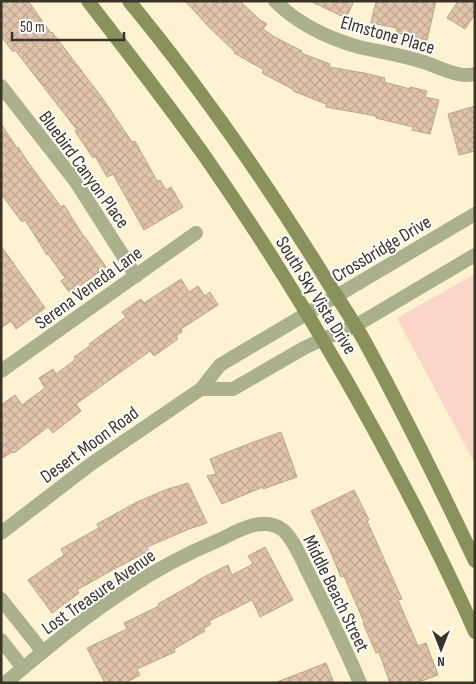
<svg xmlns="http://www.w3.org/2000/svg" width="476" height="684" font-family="'Sofia Sans Condensed',sans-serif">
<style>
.green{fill:#fad5c8}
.building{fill:url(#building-cross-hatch);stroke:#bda38a}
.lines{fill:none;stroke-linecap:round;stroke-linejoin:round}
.minor{stroke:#abb18e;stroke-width:14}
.tertiary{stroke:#abb18e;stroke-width:14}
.secondary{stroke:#89915c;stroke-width:14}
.labels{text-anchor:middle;stroke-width:4;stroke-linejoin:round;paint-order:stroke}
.street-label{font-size:19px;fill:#393427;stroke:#fff}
</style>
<defs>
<pattern id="building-cross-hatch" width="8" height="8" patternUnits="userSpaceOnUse" patternTransform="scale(1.25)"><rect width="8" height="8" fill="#e0c4ab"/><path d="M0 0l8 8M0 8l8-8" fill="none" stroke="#c1a993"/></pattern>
</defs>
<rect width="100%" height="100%" fill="#fff2d0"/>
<polygon class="green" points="475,274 475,459 473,460 397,318"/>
<g class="building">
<polygon points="1,1 28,1 51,33 52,32 103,99 132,142 135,141 157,181 160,180 166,190 171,187 183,207 144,230 113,174 107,177 95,156 93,158 75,131 77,130 15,50 13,52 1,36"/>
<polygon points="185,1 240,1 260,20 267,24 263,29 273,36 302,51 301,53 330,64 329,67 364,73 385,78 384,82 410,89 410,87 427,91 425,97 439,100 430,134 412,130 413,127 376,118 376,116 326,107 326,104 293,91 294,90 262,73 264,70 234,53 235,52 208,26"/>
<polygon points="310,1 354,1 346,18"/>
<polygon points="376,1 436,1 427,40 396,33 397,28 371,23"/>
<polygon points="458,1 475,1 475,14 465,29 447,18"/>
<polygon points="475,106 475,151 459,155 448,114"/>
<polygon points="1,124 17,148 18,147 28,162 61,207 64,205 84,237 85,237 106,267 70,293 61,281 65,278 48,254 47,255 25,220 22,222 1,194"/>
<polygon points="1,246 45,308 16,329 11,321 1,328"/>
<polygon points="181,279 189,292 198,286 205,296 210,292 218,305 181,329 182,332 176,336 178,339 154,356 150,351 76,404 81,411 53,433 48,427 14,453 12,452 1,459 1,405 15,395 22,405 45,388 39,378 53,369 56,374 75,360 74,357 91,345 89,344 126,317 122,312 141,299 144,303"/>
<polygon points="281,432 297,477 263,489 263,487 222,504 207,476 216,474 210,459 251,443"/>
<polygon points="188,483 207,523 189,529 147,547 149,551 114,569 77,590 79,593 52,613 28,580 64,555 61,549 99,528 97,524 137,502 165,490"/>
<polygon points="354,490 369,520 367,521 402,599 398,600 418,646 426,643 438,675 416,683 390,683 379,652 376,653 363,623 364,622 344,576 341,577 328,546 311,511"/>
<polygon points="265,547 293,600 260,617 252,600 209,621 211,624 203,629 205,631 174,649 175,652 137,669 140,675 125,683 105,683 87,648 127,629 124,623 159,606 158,604 198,581 198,580 228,565 232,575 253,564 248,556"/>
<polygon points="326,663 334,683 277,683 277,682"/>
</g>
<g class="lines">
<g class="minor">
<path d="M275,1c23,23 52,37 84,46 21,5 43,8 64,15 15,4 36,17 52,12"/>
<polyline points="1,86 76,182 136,276"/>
<polyline points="1,371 196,233"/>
<polyline points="1,599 43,652"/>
<polyline points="1,640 23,668"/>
<path d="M5,683c40,-33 80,-67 124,-95 28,-19 59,-35 90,-48 19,-9 44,-25 64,-10 10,9 16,24 22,36 19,38 38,77 55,117"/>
</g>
<g class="tertiary">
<polyline points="201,389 233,389 304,348 323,339 355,326 475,255"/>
<polyline points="1,533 91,464 201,389 220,365 475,214"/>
</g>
<g class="secondary">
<path d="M88,1c40,52 80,103 118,157 77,111 147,228 209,349 21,41 42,83 60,125"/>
<path d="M129,1c70,85 132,174 190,267 15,25 32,49 46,74 39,72 75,145 110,219"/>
</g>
</g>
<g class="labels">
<g class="street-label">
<text transform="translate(388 34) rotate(16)" y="7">Elmstone Place</text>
<text transform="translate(85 169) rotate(54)" y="7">Bluebird Canyon Place</text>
<text transform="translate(381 248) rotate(-31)" y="7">Crossbridge Drive</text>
<text transform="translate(88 287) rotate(-36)" y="7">Serena Veneda Lane</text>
<text transform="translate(317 295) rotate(58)" y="7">South Sky Vista Drive</text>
<text transform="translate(89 444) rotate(-36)" y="7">Desert Moon Road</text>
<text transform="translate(98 591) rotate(-35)" y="7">Lost Treasure Avenue</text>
<text transform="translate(337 593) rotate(64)" y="7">Middle Beach Street</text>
</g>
</g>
<rect width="476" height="684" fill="none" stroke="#393427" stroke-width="5"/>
<g transform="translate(441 649) rotate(180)" stroke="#ffffff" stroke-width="4" paint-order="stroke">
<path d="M0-4L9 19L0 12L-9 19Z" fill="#393427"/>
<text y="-8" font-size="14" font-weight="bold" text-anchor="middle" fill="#393427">N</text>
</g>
<path d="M12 32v8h112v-8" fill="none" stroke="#393427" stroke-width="2.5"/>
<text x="20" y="32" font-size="15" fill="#393427" stroke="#ffffff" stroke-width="4" paint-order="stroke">50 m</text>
</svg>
